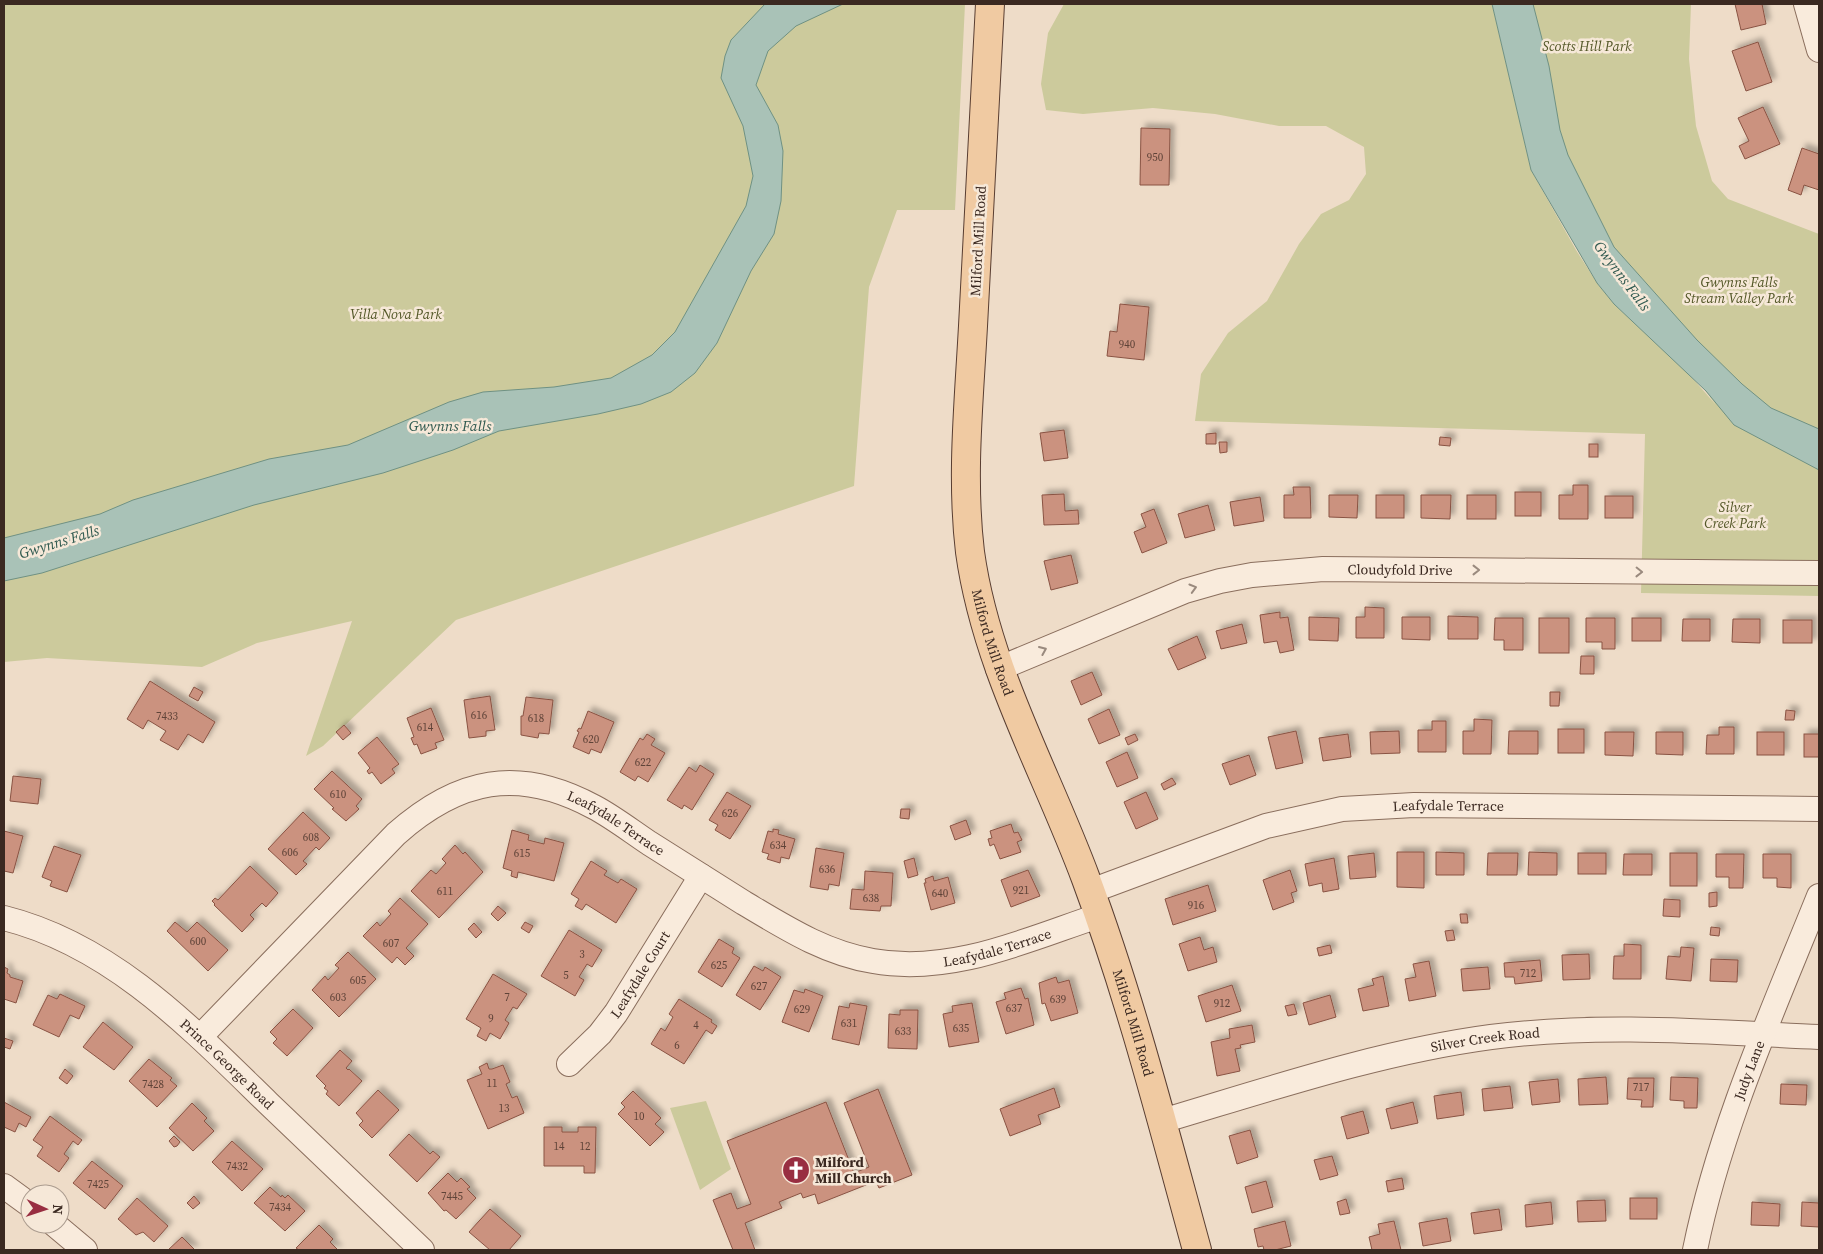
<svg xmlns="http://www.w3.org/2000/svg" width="1823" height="1254" font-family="'Source Serif 4',serif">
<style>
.green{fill:#ccca9c}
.water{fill:#a9c2b7;stroke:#6f9183}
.building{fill:#cb927f;stroke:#895343;filter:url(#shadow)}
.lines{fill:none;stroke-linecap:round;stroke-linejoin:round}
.minor-casing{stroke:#8a6e5d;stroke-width:26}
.major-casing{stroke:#583d31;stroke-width:30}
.minor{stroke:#f9ebdc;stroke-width:24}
.major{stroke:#f0caa2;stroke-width:28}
.oneway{stroke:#9a8a7e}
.labels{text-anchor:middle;stroke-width:5;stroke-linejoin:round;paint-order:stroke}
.number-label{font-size:11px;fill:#5f4338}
.park-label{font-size:14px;font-style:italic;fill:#535727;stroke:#f6e8d8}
.street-label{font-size:14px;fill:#3b2921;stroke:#f6e8d8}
.poi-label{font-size:14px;font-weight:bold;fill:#3b2921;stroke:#f6e8d8;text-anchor:start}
.water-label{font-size:15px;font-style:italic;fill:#305a50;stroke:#f6e8d8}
</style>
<defs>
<filter id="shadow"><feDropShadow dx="4.5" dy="-4.5" stdDeviation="2.5" flood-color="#0004"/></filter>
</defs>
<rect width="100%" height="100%" fill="#eedcc8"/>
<g class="green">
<polygon points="4,4 965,4 955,210 897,210 869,287 854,486 456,620 323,746 306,756 352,621 257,643 202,667 47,658 4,662"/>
<polygon points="1064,4 1492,4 1531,170 1576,250 1597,283 1614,304 1688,373 1716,405 1601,252 1512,4 1691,4 1689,59 1696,126 1712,181 1728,199 1819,234 1819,596 1641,593 1645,434 1195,421 1201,374 1228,333 1267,301 1299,244 1321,214 1349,200 1366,174 1364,147 1326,126 1279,126 1215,114 1153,108 1083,114 1046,110 1041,84 1048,33"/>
<polygon points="706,1101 731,1169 700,1190 670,1108"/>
</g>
<g class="water">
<polygon points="765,4 843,4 796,26 768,51 756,85 778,125 783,151 781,201 774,234 751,271 717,343 695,373 671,392 641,404 598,414 499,431 453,450 383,473 254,505 42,573 4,581 4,538 100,514 133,500 269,459 348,445 449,402 483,392 554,387 611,378 652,355 675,332 746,206 753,176 743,126 721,78 725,56 731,40"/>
<polygon points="1492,4 1533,4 1549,66 1560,130 1568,155 1614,247 1697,340 1742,384 1771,408 1819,429 1819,470 1734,425 1706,391 1614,304 1597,283 1531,170"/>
</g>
<g class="building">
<polygon points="1735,4 1762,4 1766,24 1741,30"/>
<polygon points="1758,42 1772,82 1746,91 1732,51"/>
<polygon points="1763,107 1780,144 1745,159 1739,146 1749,141 1738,118"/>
<polygon points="1141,128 1170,129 1169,185 1140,185"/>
<polygon points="1802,148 1819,154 1819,190 1804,185 1801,195 1788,190"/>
<polygon points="1120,304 1149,307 1144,360 1107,356 1110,331 1117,332"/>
<polygon points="1064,430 1068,458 1044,461 1040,433"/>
<polygon points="1216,433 1216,444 1206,444 1206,434"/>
<polygon points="1440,437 1451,438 1450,446 1439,445"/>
<polygon points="1219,442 1227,442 1227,452 1220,453"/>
<rect x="1589" y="444" width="9" height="13"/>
<polygon points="1573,485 1588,485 1588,519 1559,519 1559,495 1573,495"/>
<polygon points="1293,487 1310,487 1311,518 1284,518 1284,495 1294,495"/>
<rect x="1515" y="492" width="26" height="24"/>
<polygon points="1064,494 1065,511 1078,510 1079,524 1044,525 1042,495"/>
<polygon points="1329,495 1358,495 1357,518 1329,517"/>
<rect x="1376" y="495" width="28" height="23"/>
<polygon points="1421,495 1451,495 1450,519 1421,518"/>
<rect x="1467" y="495" width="29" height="24"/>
<rect x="1605" y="496" width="28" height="22"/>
<polygon points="1260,497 1264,521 1234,526 1230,502"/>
<polygon points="1208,505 1215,530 1185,538 1178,514"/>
<polygon points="1154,509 1167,543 1142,553 1134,532 1146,527 1141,514"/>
<polygon points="1071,555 1078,583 1051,590 1044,561"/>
<polygon points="1365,607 1384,608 1384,638 1356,638 1356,617 1365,617"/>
<polygon points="1280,612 1280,618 1288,617 1294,650 1280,653 1277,641 1264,643 1260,615"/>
<polygon points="1448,616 1478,617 1478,639 1448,639"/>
<polygon points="1309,617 1339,618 1338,641 1309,640"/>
<polygon points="1402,617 1430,617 1430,640 1402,639"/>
<polygon points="1495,618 1523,618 1523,650 1504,650 1504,640 1494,640"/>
<rect x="1539" y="618" width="30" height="35"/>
<polygon points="1586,618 1615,618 1615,649 1602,649 1602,642 1586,642"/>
<rect x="1632" y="618" width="29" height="23"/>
<polygon points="1683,619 1710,619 1710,641 1682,641"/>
<polygon points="1733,619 1760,619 1760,643 1732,642"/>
<rect x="1783" y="620" width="29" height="23"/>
<polygon points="1242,624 1247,643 1221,649 1216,631"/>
<polygon points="1197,636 1206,658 1178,670 1168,649"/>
<polygon points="1581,656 1594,656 1594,674 1580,674"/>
<polygon points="1092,672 1102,695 1081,705 1071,681"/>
<polygon points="150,681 215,722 203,743 188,734 178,750 160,740 166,731 148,720 143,729 127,719"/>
<polygon points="194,687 203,692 198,701 189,696"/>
<polygon points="1550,692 1560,692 1559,706 1550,706"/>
<polygon points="490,696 495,730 486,731 486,736 469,738 464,700"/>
<polygon points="526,697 553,700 549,734 539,733 538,738 521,735 521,716 523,716"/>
<polygon points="431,708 444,740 435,743 437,748 421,754 417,744 414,745 411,738 414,737 407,718"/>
<polygon points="1109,709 1120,735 1099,744 1088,719"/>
<polygon points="1786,710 1795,711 1794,720 1785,720"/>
<polygon points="588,711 614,722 601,753 591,749 589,754 573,747 579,732 577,731 579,728 581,729"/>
<polygon points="1474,719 1492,720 1491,754 1463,754 1463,731 1474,731"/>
<polygon points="1432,721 1446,721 1446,752 1418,752 1418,730 1432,730"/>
<polygon points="344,725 351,733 343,740 336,732"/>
<polygon points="1719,727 1734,727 1734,754 1706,754 1707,735 1719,735"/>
<rect x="1558" y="729" width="26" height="24"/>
<polygon points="1296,731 1303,763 1276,769 1268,737"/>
<polygon points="1399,731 1400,753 1371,754 1370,732"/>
<polygon points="1509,731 1538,731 1538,754 1508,754"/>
<polygon points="1605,732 1634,732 1633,756 1605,755"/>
<polygon points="1656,732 1683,732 1683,755 1656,754"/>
<rect x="1757" y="732" width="27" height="23"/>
<polygon points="647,734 655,739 651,745 665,753 648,782 638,776 635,781 620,772 640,738 643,740"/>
<polygon points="1135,734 1138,740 1128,745 1125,738"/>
<polygon points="1348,734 1351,757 1323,761 1319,738"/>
<rect x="1804" y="734" width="15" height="23"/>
<polygon points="377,737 399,764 392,769 395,773 381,784 372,772 369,774 367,771 370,768 358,753"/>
<polygon points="1127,752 1138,778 1117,787 1106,762"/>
<polygon points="1249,755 1256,775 1230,785 1222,764"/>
<polygon points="700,765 714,774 692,810 684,805 682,809 667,800 689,767 696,772"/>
<polygon points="332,771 362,799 356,806 359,809 346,821 332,809 334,808 314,789"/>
<polygon points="13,776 41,779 38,804 10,801"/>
<polygon points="1172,778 1176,784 1164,790 1161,784"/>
<polygon points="727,792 751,806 730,839 715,830 718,825 709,820"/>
<polygon points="1146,792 1158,819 1136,829 1124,802"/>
<polygon points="901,809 910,809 909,819 900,818"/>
<polygon points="303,812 330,838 319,850 316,847 303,861 307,864 296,875 268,849"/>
<polygon points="966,820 971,834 955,840 950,826"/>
<polygon points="1011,824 1014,833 1018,832 1022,840 1017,842 1021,852 1000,859 994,844 990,846 988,839 992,838 990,831"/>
<polygon points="773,829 779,830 778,834 795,839 789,859 781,857 780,863 767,859 769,854 762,852 768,831 773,832"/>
<polygon points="512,830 529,835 528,840 544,844 545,838 564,843 554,881 518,872 517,878 511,876 512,871 503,868"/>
<polygon points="4,831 23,836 13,873 4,871"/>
<polygon points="455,845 463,854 465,852 483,872 439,918 411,891 431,870 436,874 446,863 442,859"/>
<polygon points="54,846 81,855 67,892 50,886 52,881 42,877"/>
<polygon points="816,848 844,853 839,886 829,884 828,890 810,887"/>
<polygon points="1397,852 1424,852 1424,888 1397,887"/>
<polygon points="1436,852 1464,853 1464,875 1436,875"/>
<polygon points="1529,852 1557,853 1557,875 1528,875"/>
<polygon points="1374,853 1376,877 1350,879 1348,856"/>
<polygon points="1488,853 1518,853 1517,875 1487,875"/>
<rect x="1578" y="853" width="28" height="21"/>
<rect x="1670" y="853" width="27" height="33"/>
<polygon points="1624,854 1652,854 1652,875 1623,875"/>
<polygon points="1716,854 1744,854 1743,888 1729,888 1729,877 1716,877"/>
<polygon points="1763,854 1791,854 1791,888 1777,887 1777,878 1763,878"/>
<polygon points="914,858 918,875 908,878 904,861"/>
<polygon points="1334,858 1339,889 1323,892 1322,883 1309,886 1305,864"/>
<polygon points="591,861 607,871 604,875 618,883 621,879 637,889 616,923 586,904 582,910 575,906 579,899 571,894"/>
<polygon points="250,866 278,893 266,907 262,903 250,915 254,919 242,932 214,905 215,904 212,901 215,898 218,900"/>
<polygon points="1028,870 1040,896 1011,907 1001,880"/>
<polygon points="1290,870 1297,891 1291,893 1294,902 1273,910 1263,880"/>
<polygon points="865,871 893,873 891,906 881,906 880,911 850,909 852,889 864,890"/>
<polygon points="933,876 934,881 948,877 955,903 931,910 924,883 926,883 925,879"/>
<polygon points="1208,885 1216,911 1173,925 1165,899"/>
<polygon points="1717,892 1717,906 1709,907 1709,893"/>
<polygon points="400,898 428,924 406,948 414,956 405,965 397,957 392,963 363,936 377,922 380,926 391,914 388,911"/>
<polygon points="1664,899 1680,900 1680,917 1663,916"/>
<polygon points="498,906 506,913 498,921 491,914"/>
<polygon points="1460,914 1467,914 1468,923 1461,923"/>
<polygon points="175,922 187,932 197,922 228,950 208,971 167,931"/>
<polygon points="525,922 533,926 529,933 521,928"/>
<polygon points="474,923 482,932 476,938 468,929"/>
<polygon points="1711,927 1720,928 1719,936 1710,935"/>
<polygon points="569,930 602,950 592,967 587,964 579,977 584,980 575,996 541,976"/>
<polygon points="1453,930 1455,940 1447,941 1445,931"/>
<polygon points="1200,937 1204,950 1213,947 1217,962 1188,971 1179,944"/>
<polygon points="719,939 734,948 732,953 740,958 722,987 698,972"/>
<polygon points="1624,944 1641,945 1641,979 1613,979 1614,956 1624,956"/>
<polygon points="1330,945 1332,953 1319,956 1317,948"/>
<polygon points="1681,947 1694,948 1691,981 1666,979 1668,956 1680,957"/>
<polygon points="348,952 376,979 339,1017 312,990 325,976 328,980 339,968 335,965"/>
<polygon points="1589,954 1590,979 1563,980 1562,955"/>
<polygon points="1711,959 1738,960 1737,982 1710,981"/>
<polygon points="1540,960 1542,981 1515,984 1514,977 1505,977 1504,963"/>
<polygon points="1429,961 1436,996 1409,1001 1405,979 1416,977 1413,964"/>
<polygon points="754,966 763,971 765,967 781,977 760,1010 736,995"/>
<polygon points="4,967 8,969 7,973 10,975 10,977 23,981 16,1003 4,999"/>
<polygon points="1488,967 1490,989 1463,991 1461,969"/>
<polygon points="493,974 527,994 517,1009 513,1007 505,1020 509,1023 500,1039 490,1033 486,1041 477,1036 481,1028 466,1019"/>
<polygon points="1383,976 1389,1006 1363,1011 1358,989 1374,985 1372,979"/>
<polygon points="1056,977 1058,983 1069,980 1078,1013 1051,1021 1045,1003 1042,1004 1039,983"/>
<polygon points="1232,985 1241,1011 1206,1022 1198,996"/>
<polygon points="1021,988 1025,999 1028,998 1034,1025 1006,1034 996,1002 1006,999 1004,993"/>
<polygon points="805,989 823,996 809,1032 782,1022 794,990 804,993"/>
<polygon points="60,994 85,1006 79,1019 70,1015 59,1037 33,1025 48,995 57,999"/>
<polygon points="1330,995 1336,1017 1309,1025 1303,1003"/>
<polygon points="679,999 712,1020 711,1022 717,1026 712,1034 706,1030 684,1064 651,1044 661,1028 665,1031 673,1017 669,1014"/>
<polygon points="850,1003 867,1006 859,1045 832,1039 839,1006 849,1008"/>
<polygon points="972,1003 979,1042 949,1047 943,1014 953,1012 952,1006"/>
<polygon points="1294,1004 1297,1014 1288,1016 1285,1006"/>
<polygon points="293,1009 313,1028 287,1056 273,1043 277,1039 270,1032"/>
<polygon points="900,1010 918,1010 917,1049 888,1048 889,1014 900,1015"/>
<polygon points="103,1022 133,1047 114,1070 83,1047"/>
<polygon points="1252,1025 1255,1042 1240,1045 1241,1048 1235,1049 1240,1071 1217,1076 1211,1042 1230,1038 1229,1029"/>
<polygon points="4,1038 13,1041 10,1049 4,1047"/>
<polygon points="340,1050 352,1061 346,1068 348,1070 349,1069 362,1081 339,1106 326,1094 328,1091 324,1088 326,1086 316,1076"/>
<polygon points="149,1059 172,1078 170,1080 177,1086 157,1107 129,1081"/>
<polygon points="487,1063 489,1069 492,1069 503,1065 510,1082 506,1084 512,1098 517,1096 524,1113 488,1129 467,1080 482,1074 479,1067"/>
<polygon points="65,1069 73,1076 67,1084 59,1078"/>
<polygon points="1606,1077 1608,1104 1579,1105 1578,1079"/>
<polygon points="1671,1077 1698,1078 1697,1108 1684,1108 1684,1101 1670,1100"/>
<polygon points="1628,1078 1654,1078 1653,1107 1641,1107 1642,1100 1627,1099"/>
<polygon points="1558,1079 1560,1102 1532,1105 1529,1082"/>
<polygon points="1781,1084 1807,1085 1806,1105 1780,1104"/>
<polygon points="1510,1086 1513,1108 1484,1111 1482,1089"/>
<polygon points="1054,1088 1060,1107 1038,1115 1041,1124 1010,1136 1000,1109"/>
<polygon points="878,1089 912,1175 879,1188 876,1181 818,1204 815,1194 803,1198 801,1193 779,1202 782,1208 745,1223 755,1250 733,1250 713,1200 731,1193 737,1209 751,1204 727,1141 826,1102 854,1173 869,1167 844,1103"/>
<polygon points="378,1090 399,1110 372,1138 359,1125 363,1121 356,1113"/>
<polygon points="633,1091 661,1118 655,1124 664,1132 650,1146 618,1114 625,1107 621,1103"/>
<polygon points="1461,1092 1464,1115 1437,1119 1434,1096"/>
<polygon points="4,1102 31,1117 26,1127 19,1123 15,1132 4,1127"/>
<polygon points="1413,1102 1418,1123 1391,1129 1386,1109"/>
<polygon points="192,1103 207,1118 204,1121 214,1131 193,1151 169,1128"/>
<polygon points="1363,1111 1369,1133 1347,1139 1341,1117"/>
<polygon points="50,1116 82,1140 78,1145 73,1141 64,1154 69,1158 59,1172 37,1156 43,1147 33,1140"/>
<polygon points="544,1127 562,1127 562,1132 578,1132 578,1127 596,1127 595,1173 584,1173 584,1166 544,1166"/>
<polygon points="1250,1130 1258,1157 1237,1164 1229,1136"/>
<polygon points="409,1134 430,1154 433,1151 440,1157 417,1182 389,1155"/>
<polygon points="174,1136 180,1142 177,1146 174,1147 169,1141"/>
<polygon points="232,1141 263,1169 242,1191 212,1162"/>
<polygon points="1332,1156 1338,1175 1320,1180 1314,1160"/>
<polygon points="92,1161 123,1186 105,1209 73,1183"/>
<polygon points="448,1173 457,1182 461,1178 470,1187 467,1189 476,1198 456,1219 446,1210 444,1211 428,1193"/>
<polygon points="1402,1178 1404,1189 1388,1192 1386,1181"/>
<polygon points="1266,1181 1273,1207 1252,1213 1245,1187"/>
<polygon points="270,1187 281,1197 282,1195 285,1198 288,1195 305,1211 285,1231 254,1203"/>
<polygon points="194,1196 200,1203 193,1209 187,1203"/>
<polygon points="137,1198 168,1226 154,1242 143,1232 136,1235 118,1219"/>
<rect x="1630" y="1198" width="27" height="21"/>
<polygon points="1346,1199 1350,1213 1340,1215 1337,1202"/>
<polygon points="1605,1200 1606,1221 1578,1222 1577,1201"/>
<polygon points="1551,1202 1553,1224 1526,1227 1525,1205"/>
<polygon points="1752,1202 1780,1204 1779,1226 1751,1225"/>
<polygon points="1802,1202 1819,1203 1819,1227 1801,1226"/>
<polygon points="490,1209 521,1236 509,1250 490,1250 469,1232"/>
<polygon points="1499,1209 1502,1230 1474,1234 1471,1213"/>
<polygon points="1447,1218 1451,1241 1423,1246 1419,1223"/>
<polygon points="1285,1221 1291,1246 1275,1250 1264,1250 1263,1246 1258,1247 1254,1229"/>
<polygon points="1394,1221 1401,1250 1372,1250 1369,1237 1380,1234 1378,1224"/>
<polygon points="319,1225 333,1239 330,1242 338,1250 299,1250 296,1248"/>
<polygon points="182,1237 195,1250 168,1250"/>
</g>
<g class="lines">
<g class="minor-casing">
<g id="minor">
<polyline points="1806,4 1819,50"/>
<path id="s1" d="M998,669l187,-78 35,-10 32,-6 71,-6 496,4"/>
<path id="s2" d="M1091,891l175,-65 76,-17 72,-4 405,4"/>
<path id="s3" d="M4,918c108,27 187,110 264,185 51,49 102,98 154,147"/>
<path id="s4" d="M200,1037l196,-203c62,-55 122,-68 198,-27 19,10 37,24 55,36 32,20 63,40 95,60 42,25 81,50 129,58 78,14 153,-21 225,-45"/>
<path id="s5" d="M569,1064l31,-30 16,-21 85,-137"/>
<path id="s6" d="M1162,1121c108,-32 217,-69 329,-84 109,-14 219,-5 328,0"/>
<polyline points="4,1186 30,1205"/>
<polyline points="54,1224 85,1250"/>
<path id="s7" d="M1695,1250c25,-123 77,-237 124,-354"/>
</g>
</g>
<g class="major-casing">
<g id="major">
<path id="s8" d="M990,4c-6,107 -11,215 -17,322 -4,75 -12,151 -3,226 16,116 76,219 116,327 45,121 77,247 111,371"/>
</g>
</g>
<use href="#minor" class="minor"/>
<use href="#major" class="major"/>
</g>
<defs><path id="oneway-chevron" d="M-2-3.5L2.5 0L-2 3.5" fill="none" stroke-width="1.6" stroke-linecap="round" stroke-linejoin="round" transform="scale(1.25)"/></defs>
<g class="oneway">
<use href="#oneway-chevron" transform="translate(1476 570)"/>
<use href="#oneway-chevron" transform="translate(1639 572) rotate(1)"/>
<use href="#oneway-chevron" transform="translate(1193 588) rotate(-16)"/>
<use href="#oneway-chevron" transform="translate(1043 650) rotate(-23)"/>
</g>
<defs>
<g id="church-disc" transform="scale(1.4375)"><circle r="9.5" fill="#982e41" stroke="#f6e8d8"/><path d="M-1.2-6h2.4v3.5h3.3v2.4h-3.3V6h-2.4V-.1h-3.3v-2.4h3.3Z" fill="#fff"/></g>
</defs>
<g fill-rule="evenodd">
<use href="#church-disc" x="796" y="1170"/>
</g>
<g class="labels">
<g class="number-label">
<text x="1155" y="161">950</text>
<text x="1127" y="348">940</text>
<text x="479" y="719">616</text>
<text x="167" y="720">7433</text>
<text x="536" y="722">618</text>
<text x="425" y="731">614</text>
<text x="591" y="743">620</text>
<text x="643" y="766">622</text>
<text x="338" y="798">610</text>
<text x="730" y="817">626</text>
<text x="311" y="841">608</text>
<text x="778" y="849">634</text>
<text x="290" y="856">606</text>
<text x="522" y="857">615</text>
<text x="827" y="873">636</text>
<text x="1021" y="894">921</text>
<text x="445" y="895">611</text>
<text x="940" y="897">640</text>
<text x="871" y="902">638</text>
<text x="1196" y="909">916</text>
<text x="198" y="945">600</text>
<text x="391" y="947">607</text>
<text x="582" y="958">3</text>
<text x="719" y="969">625</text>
<text x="1528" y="977">712</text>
<text x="566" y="979">5</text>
<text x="358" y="984">605</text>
<text x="759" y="990">627</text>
<text x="338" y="1001">603</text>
<text x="507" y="1001">7</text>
<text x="1058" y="1003">639</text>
<text x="1222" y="1007">912</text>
<text x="1014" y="1012">637</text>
<text x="802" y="1013">629</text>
<text x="491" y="1022">9</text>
<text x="849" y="1027">631</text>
<text x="696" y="1029">4</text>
<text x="961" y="1032">635</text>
<text x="903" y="1035">633</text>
<text x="677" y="1049">6</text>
<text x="492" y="1087">11</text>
<text x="153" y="1088">7428</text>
<text x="1641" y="1091">717</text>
<text x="504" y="1112">13</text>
<text x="639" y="1120">10</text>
<text x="559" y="1150">14</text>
<text x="585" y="1150">12</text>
<text x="237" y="1170">7432</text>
<text x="98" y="1188">7425</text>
<text x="452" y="1200">7445</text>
<text x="280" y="1211">7434</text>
</g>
<g class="park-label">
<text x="1587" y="51">Scotts Hill Park</text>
<text x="1739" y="287">Gwynns Falls<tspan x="1739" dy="16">Stream Valley Park</tspan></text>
<text x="396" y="319">Villa Nova Park</text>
<text x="1735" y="512">Silver<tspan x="1735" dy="16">Creek Park</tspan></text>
</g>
<g class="street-label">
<text transform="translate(978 241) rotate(-87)" y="5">Milford Mill Road</text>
<text dy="5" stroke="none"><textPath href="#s1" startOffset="420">Cloudyfold Drive</textPath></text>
<text dy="5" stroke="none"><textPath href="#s8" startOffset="642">Milford Mill Road</textPath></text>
<text dy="5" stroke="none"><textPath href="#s2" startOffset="371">Leafydale Terrace</textPath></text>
<text dy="5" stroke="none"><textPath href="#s4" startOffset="525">Leafydale Terrace</textPath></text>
<text dy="5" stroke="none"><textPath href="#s4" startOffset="945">Leafydale Terrace</textPath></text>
<text dy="5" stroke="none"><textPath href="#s5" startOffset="115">Leafydale Court</textPath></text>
<text dy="5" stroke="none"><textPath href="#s8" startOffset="1048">Milford Mill Road</textPath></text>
<text dy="5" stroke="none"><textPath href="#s6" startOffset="334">Silver Creek Road</textPath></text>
<text dy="5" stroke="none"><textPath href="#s3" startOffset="270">Prince George Road</textPath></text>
<text dy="5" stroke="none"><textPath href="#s7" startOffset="188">Judy Lane</textPath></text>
</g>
<g class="poi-label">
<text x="815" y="1167">Milford<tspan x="815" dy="16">Mill Church</tspan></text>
</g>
<g class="water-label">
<text transform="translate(1622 276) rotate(53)" y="5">Gwynns Falls</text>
<text x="450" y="431">Gwynns Falls</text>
<text transform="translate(59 542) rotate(-17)" y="5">Gwynns Falls</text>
</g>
</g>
<rect width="1823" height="1254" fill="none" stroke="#3b2921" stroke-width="10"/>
<g transform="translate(45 1209) rotate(93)"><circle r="24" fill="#f6e8d8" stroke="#ab9c8f"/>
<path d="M0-4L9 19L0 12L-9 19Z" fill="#982e41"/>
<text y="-8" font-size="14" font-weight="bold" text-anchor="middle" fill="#3b2921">N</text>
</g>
</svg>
